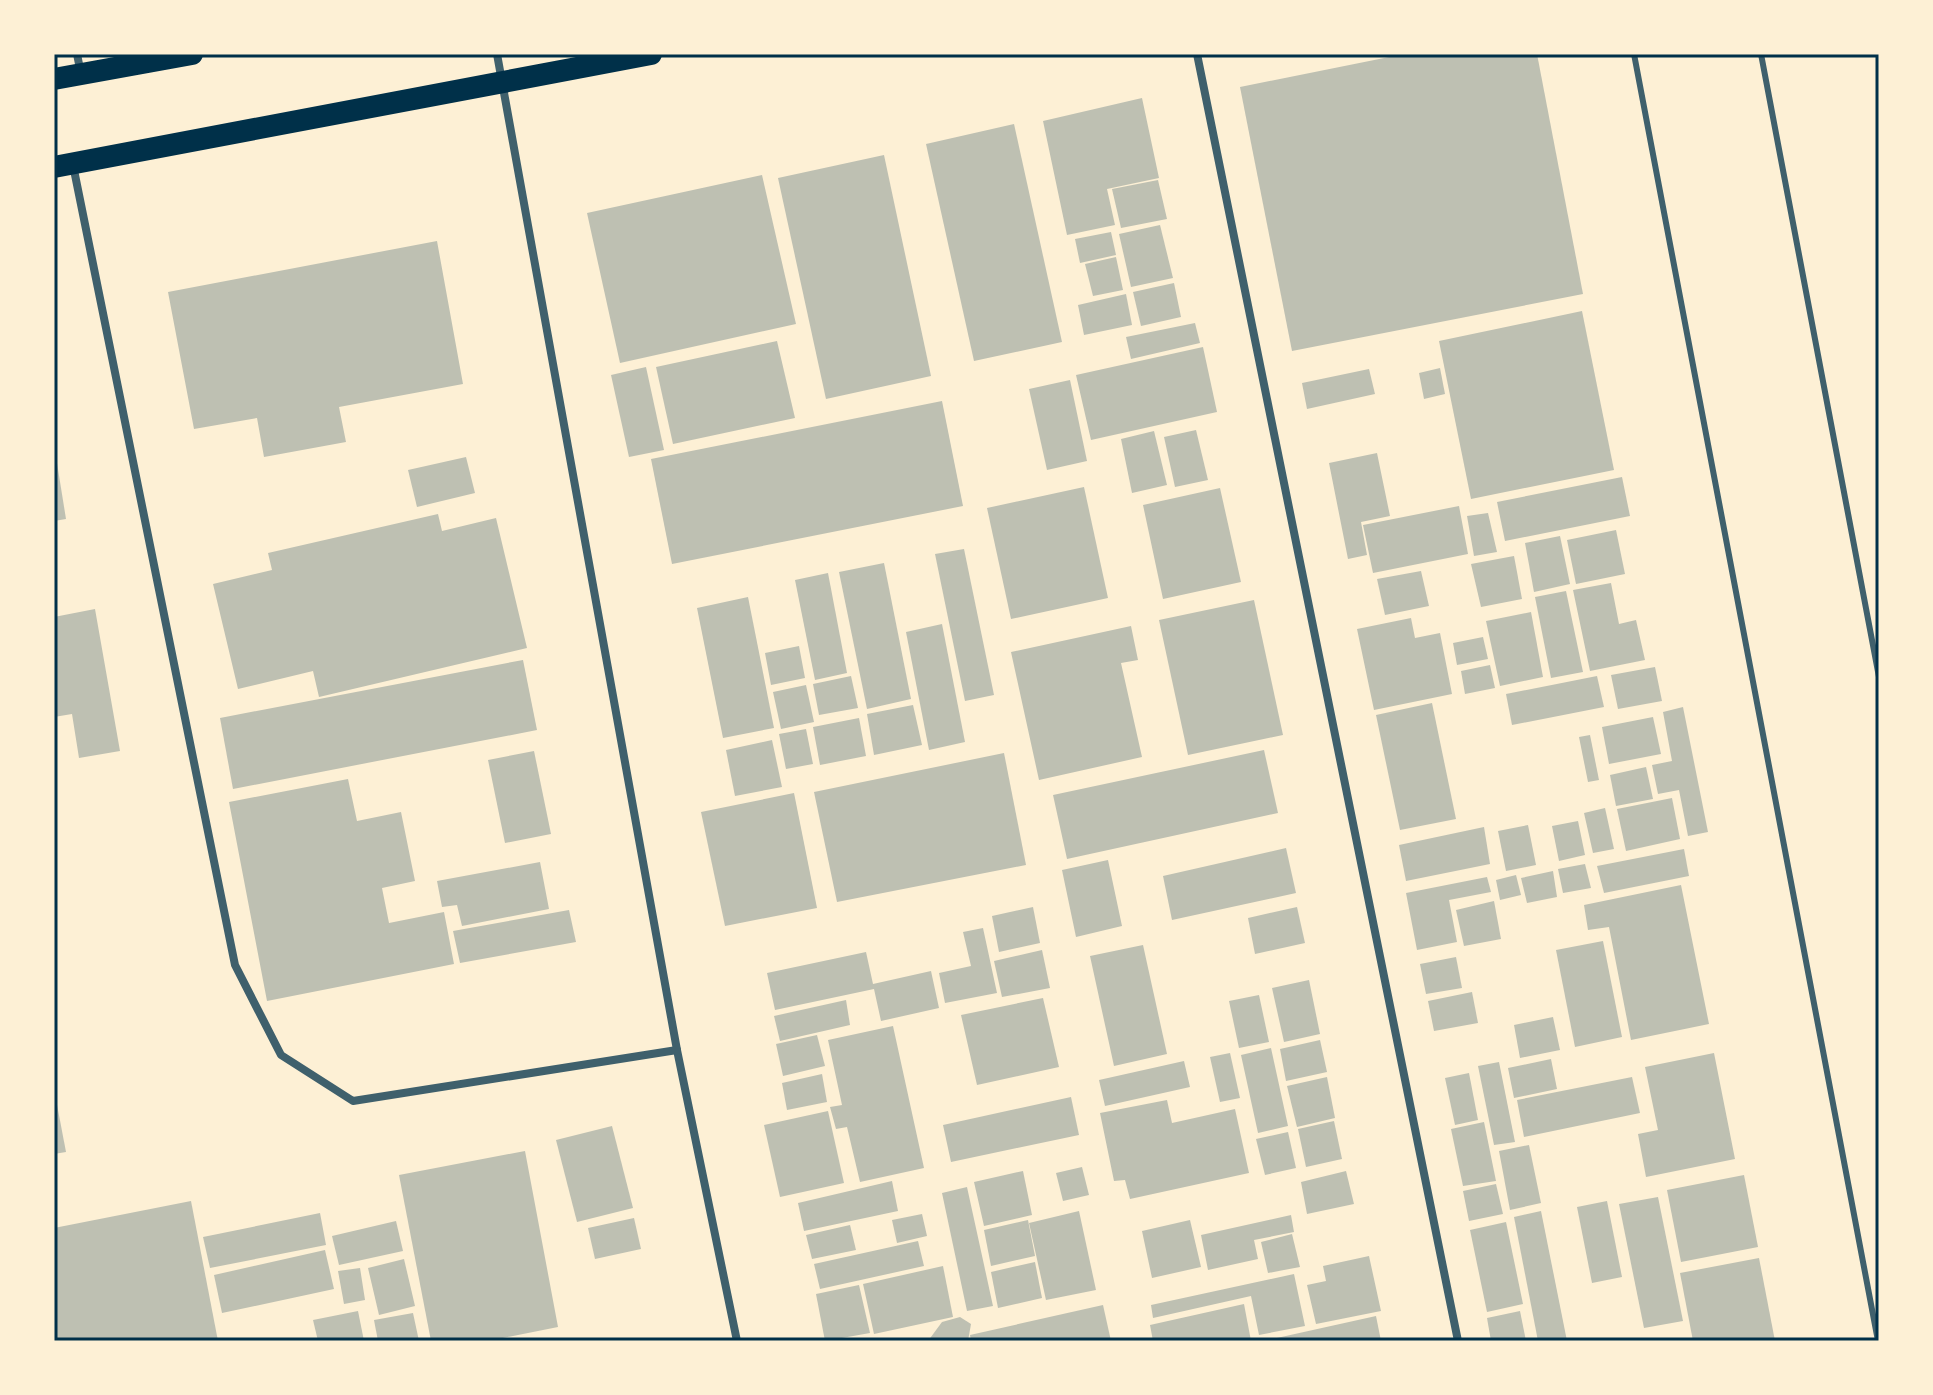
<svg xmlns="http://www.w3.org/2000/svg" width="1933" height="1395" font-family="Poppins,sans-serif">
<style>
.building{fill:#bec0b2}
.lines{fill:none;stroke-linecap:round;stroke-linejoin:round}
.service{stroke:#3f606c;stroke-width:6}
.minor{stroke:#3f606c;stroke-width:8}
.trunk{stroke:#003049;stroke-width:22}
.neatline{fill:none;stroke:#003049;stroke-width:3}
</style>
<rect width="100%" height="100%" fill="#fdf0d5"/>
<g class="building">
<polygon points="1404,54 1537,54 1583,294 1292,351 1240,87"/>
<polygon points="1142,98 1159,178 1107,189 1115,225 1067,235 1043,121"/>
<polygon points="1014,124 1062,342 974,361 926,144"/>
<polygon points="884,155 931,376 826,399 778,178"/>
<polygon points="762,175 796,324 620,363 587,213"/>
<polygon points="1158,180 1167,219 1121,228 1112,189"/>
<polygon points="1160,225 1173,278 1131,287 1119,234"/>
<polygon points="1111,232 1116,255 1080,263 1075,239"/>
<polygon points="437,241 463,384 339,407 346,442 264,457 257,418 194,429 168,292"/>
<polygon points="1116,257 1123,290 1093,296 1085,264"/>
<polygon points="1174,283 1181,317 1141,326 1133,292"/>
<polygon points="1126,294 1132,325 1084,335 1078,305"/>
<polygon points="1582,311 1614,470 1471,499 1439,341"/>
<polygon points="1195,323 1200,343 1131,359 1126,337"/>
<polygon points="777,341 795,418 673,444 656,367"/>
<polygon points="1203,347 1217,412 1091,440 1076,375"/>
<polygon points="646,367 664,450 629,457 611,375"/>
<polygon points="1440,368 1445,394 1424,399 1419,373"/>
<polygon points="1369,369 1375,394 1307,409 1302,383"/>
<polygon points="1070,380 1087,461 1047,470 1029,389"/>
<polygon points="942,401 963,506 672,564 651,459"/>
<polygon points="1196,430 1208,480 1175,487 1164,437"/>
<polygon points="1154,431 1167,485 1132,493 1121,439"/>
<polygon points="1377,453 1390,516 1361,522 1367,555 1348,559 1329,463"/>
<polygon points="56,457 66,519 54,521 54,458"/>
<polygon points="466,457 475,493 417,507 408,470"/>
<polygon points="1622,477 1630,516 1505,541 1497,502"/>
<polygon points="1084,487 1108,598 1011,619 987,508"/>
<polygon points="1220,488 1241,582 1163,599 1143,505"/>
<polygon points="1459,506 1468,554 1373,573 1363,525"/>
<polygon points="1488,513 1497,552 1474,556 1467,516"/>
<polygon points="438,514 442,531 496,518 527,648 319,697 313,671 238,689 213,584 272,570 268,553"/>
<polygon points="1616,530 1625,574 1576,584 1567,540"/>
<polygon points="1560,536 1570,584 1534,592 1525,543"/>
<polygon points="964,549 994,695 965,701 935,554"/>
<polygon points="1514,556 1522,599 1481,607 1471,564"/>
<polygon points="884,563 911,699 867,709 839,572"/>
<polygon points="1421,571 1429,606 1385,615 1377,579"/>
<polygon points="828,573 847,673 815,680 795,580"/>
<polygon points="1611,583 1619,624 1636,620 1645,660 1590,671 1573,590"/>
<polygon points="1566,591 1583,672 1551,678 1535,597"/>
<polygon points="748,597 774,728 723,738 697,608"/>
<polygon points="1254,600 1283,735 1188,755 1159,620"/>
<polygon points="95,609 120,751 79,758 72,714 54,717 54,617"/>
<polygon points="1531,612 1543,677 1500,686 1486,621"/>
<polygon points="1411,618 1415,638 1440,633 1452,694 1374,710 1357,629"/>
<polygon points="942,624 965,742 929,750 906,632"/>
<polygon points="1131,626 1138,660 1121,663 1142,757 1039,780 1011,652"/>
<polygon points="1483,637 1488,659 1457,665 1453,643"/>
<polygon points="799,646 805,678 771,685 765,653"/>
<polygon points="523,660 537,730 233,789 220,718"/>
<polygon points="1490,665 1495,688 1465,694 1461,671"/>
<polygon points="1655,667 1662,701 1618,709 1611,675"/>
<polygon points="851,676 858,708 819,715 813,684"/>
<polygon points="1597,676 1604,707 1512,725 1506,694"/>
<polygon points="806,685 814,722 781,729 773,692"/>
<polygon points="1432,703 1456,819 1400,830 1376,715"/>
<polygon points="913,705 922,745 874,755 867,714"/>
<polygon points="1683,707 1708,832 1688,836 1679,790 1658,794 1652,765 1672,761 1663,712"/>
<polygon points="1653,717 1661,754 1609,764 1602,727"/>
<polygon points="859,718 866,756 820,765 813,727"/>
<polygon points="806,729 813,764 786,769 779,734"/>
<polygon points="1590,735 1599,780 1588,782 1579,737"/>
<polygon points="772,740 782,787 735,796 726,750"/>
<polygon points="1264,750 1278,813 1067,859 1053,795"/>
<polygon points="534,751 551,834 505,843 488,760"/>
<polygon points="1004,753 1026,865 837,902 814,792"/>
<polygon points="1646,767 1653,799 1616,806 1610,775"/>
<polygon points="348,779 357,821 401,812 415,881 382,888 389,923 444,912 454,964 267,1001 229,802"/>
<polygon points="794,793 817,908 725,926 701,812"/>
<polygon points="1672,798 1680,839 1626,851 1617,809"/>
<polygon points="1605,808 1614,849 1593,853 1584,813"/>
<polygon points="1578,821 1585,855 1559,861 1552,826"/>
<polygon points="1528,825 1536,865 1506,871 1498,831"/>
<polygon points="1484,827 1490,864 1406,881 1399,845"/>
<polygon points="1286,848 1296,893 1172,920 1163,876"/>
<polygon points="1684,849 1689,876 1604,893 1597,866"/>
<polygon points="1108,860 1122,926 1076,937 1062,870"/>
<polygon points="540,862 549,909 462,926 457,905 442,907 437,881"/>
<polygon points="1585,864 1591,888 1563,893 1558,869"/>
<polygon points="1553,871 1557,897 1527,903 1521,878"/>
<polygon points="1516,875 1521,895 1500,900 1496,880"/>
<polygon points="1487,877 1491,892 1449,900 1457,942 1417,950 1406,893"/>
<polygon points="1681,885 1709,1024 1631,1040 1609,927 1588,930 1584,905"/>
<polygon points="1494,901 1501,939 1464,946 1456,910"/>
<polygon points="1033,907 1040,943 999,952 992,916"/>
<polygon points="1297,907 1305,943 1255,954 1248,918"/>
<polygon points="569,910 576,942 460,963 453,931"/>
<polygon points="983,928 997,993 945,1003 939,973 971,966 963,932"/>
<polygon points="1603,941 1622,1037 1575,1047 1556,950"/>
<polygon points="1143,945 1167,1054 1114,1066 1090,956"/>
<polygon points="1042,950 1050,988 1002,997 994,961"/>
<polygon points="866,952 873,984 931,971 939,1008 881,1021 874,989 775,1010 767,973"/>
<polygon points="1456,957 1462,988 1426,994 1420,964"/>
<polygon points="1309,980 1320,1034 1284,1042 1272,988"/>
<polygon points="1472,992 1478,1023 1434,1031 1428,1001"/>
<polygon points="1259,995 1269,1042 1239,1048 1229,1001"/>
<polygon points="1043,998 1059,1067 977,1085 961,1015"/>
<polygon points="846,1000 850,1025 780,1041 774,1016"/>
<polygon points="1553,1017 1560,1050 1520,1058 1514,1025"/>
<polygon points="893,1026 924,1168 860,1182 847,1127 836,1129 830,1107 842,1105 828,1040"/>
<polygon points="817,1035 825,1066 783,1076 776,1044"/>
<polygon points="1320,1040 1327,1072 1286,1081 1280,1049"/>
<polygon points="1271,1048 1288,1126 1258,1133 1241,1055"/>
<polygon points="1230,1053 1240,1098 1220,1102 1210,1057"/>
<polygon points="1714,1053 1735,1159 1646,1177 1638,1134 1658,1130 1645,1067"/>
<polygon points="1551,1059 1557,1089 1514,1098 1508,1068"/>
<polygon points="1184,1061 1190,1087 1105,1106 1099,1080"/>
<polygon points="1499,1062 1515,1142 1494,1145 1478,1066"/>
<polygon points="1469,1073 1478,1120 1455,1125 1445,1078"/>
<polygon points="822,1074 827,1102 787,1110 782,1083"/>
<polygon points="1327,1077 1335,1118 1297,1127 1287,1086"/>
<polygon points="1632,1077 1640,1113 1524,1137 1517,1100"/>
<polygon points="54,1089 66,1152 54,1154"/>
<polygon points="1071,1097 1079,1135 951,1162 943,1125"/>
<polygon points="1167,1100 1172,1123 1235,1109 1249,1173 1130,1199 1125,1180 1114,1181 1100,1113"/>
<polygon points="828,1111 844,1183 780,1197 764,1125"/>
<polygon points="1334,1121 1342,1159 1306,1167 1298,1129"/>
<polygon points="1484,1122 1496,1181 1463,1186 1451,1129"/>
<polygon points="612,1126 633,1208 577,1222 556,1140"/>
<polygon points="1288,1132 1296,1168 1265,1175 1256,1139"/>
<polygon points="1529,1145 1541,1203 1510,1210 1499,1151"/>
<polygon points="525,1151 558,1327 488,1341 431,1341 399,1175"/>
<polygon points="1082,1167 1089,1195 1063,1201 1056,1173"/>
<polygon points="1023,1171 1032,1215 984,1226 974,1182"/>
<polygon points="1346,1171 1354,1204 1307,1214 1301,1182"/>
<polygon points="1744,1175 1758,1247 1681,1262 1667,1190"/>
<polygon points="892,1181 898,1211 804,1231 798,1203"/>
<polygon points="1496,1184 1503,1214 1469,1221 1463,1191"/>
<polygon points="967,1187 993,1306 967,1311 942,1193"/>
<polygon points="1658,1197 1683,1321 1644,1328 1619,1204"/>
<polygon points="191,1201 218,1341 54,1341 54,1228"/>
<polygon points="1607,1201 1622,1277 1592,1283 1577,1207"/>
<polygon points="1079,1211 1096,1290 1046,1300 1029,1223"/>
<polygon points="1541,1211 1567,1341 1538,1341 1514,1217"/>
<polygon points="320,1213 326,1245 210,1268 203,1237"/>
<polygon points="922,1214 927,1236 897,1243 892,1220"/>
<polygon points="1291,1215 1294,1232 1254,1240 1258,1259 1208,1270 1201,1235"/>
<polygon points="634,1218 641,1249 595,1259 588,1228"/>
<polygon points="1028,1220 1035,1256 991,1266 984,1230"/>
<polygon points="1190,1220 1201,1267 1152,1278 1142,1231"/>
<polygon points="396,1221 403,1251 339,1265 332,1236"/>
<polygon points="1506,1222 1523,1304 1487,1312 1470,1230"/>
<polygon points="850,1225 856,1250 812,1259 806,1235"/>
<polygon points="1292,1234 1300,1267 1268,1273 1261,1242"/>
<polygon points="918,1241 924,1266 820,1289 814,1264"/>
<polygon points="325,1250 334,1289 222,1313 214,1275"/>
<polygon points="1369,1256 1381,1311 1316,1324 1307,1285 1326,1281 1323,1266"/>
<polygon points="1759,1258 1775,1341 1693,1341 1680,1273"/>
<polygon points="404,1259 415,1306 379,1315 368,1268"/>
<polygon points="1035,1262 1042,1298 998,1308 991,1272"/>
<polygon points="943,1266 953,1317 874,1334 863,1284"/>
<polygon points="360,1268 365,1300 344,1304 338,1271"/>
<polygon points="1294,1274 1305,1326 1259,1335 1251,1296 1153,1318 1151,1305"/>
<polygon points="859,1285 870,1333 825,1341 816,1294"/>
<polygon points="1244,1304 1251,1341 1153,1341 1150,1325"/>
<polygon points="1103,1305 1111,1341 971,1341 970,1335"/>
<polygon points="358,1311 364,1341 318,1341 313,1320"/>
<polygon points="1520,1311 1526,1341 1491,1341 1487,1318"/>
<polygon points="413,1313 419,1341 378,1341 374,1320"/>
<polygon points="1376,1316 1381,1341 1268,1341 1268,1340"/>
<polygon points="960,1317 971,1324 968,1341 928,1341 942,1322"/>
</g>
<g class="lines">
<g class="service">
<polyline points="1634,54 1878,1341"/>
<polyline points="1761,54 1879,677"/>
</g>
<g class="minor">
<polyline points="77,54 81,74"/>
<polyline points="497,54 677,1050 737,1341"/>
<polyline points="1197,54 1458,1341"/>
<polyline points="73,165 235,965 281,1055 353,1101 677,1050"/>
</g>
<g class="trunk">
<polyline points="54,79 192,54"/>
<polyline points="54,167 651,54"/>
</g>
</g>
<rect width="1933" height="1395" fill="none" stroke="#fdf0d5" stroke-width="112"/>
<rect x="56" y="56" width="1821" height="1283" class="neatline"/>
</svg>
